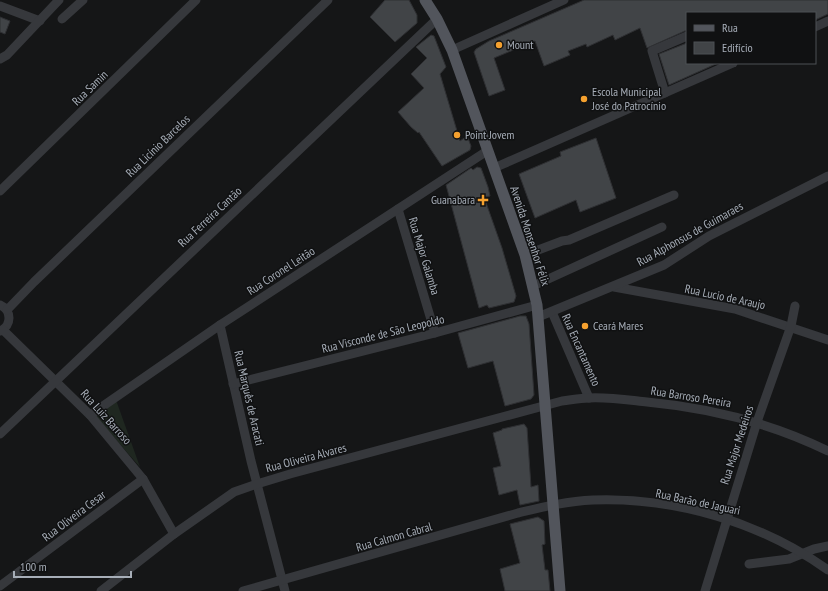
<svg xmlns="http://www.w3.org/2000/svg" width="828" height="591" font-family="'PT Sans Narrow',sans-serif">
<style>
.green{fill:#1f2720}
.building{fill:#414447;stroke:#2f3033}
.lines{fill:none;stroke-linecap:round;stroke-linejoin:round}
.minor{stroke:#36383c;stroke-width:9}
.major{stroke:#52555c;stroke-width:11}
.poi-dot{fill:#f5a12f;stroke:#101112;stroke-width:1.5}
.labels{text-anchor:middle;stroke-width:3;stroke-linejoin:round;paint-order:stroke}
.poi-label{font-size:12px;fill:#a7aeb8;stroke:#101112;text-anchor:start}
.street-label{font-size:12px;fill:#a7aeb8;stroke:#101112}
</style>
<rect width="100%" height="100%" fill="#151617"/>
<polygon class="green" points="116,400 140,467 94,415"/>
<g class="building">
<polygon points="385,0 409,0 417,15 417,23 395,42 370,17"/>
<polygon points="584,0 828,0 828,14 815,20 815,13 687,13 687,30 647,48 640,28 615,40 613,35 587,47 586,44 568,51 570,55 544,66 535,41 494,58 505,90 489,96 474,52 476,49 489,41"/>
<polygon points="0,17 10,21 5,34 0,32"/>
<polygon points="431,35 434,36 446,67 440,74 460,141 467,136 471,146 470,150 442,166 419,132 418,133 411,127 398,112 424,88 411,74 427,58 416,47"/>
<polygon points="687,43 687,63 718,63 669,85 659,54"/>
<polygon points="596,138 616,198 580,212 576,200 535,218 519,174 561,156 560,152"/>
<polygon points="477,167 481,168 488,187 490,196 484,197 502,248 516,296 514,302 489,308 487,305 479,308 446,185 471,168 473,170"/>
<polygon points="520,316 526,316 529,324 534,395 531,399 505,406 493,361 468,368 458,333"/>
<polygon points="524,424 527,428 531,487 538,485 539,501 520,505 517,490 499,495 493,468 501,466 493,433 502,430 502,429"/>
<polygon points="538,517 544,521 545,544 542,545 545,570 548,570 550,591 505,591 500,569 520,563 510,524"/>
</g>
<g class="lines">
<g class="minor">
<polyline points="0,6 40,21"/>
<polyline points="62,19 83,0"/>
<polyline points="815,27 828,21"/>
<polyline points="452,50 564,0"/>
<polyline points="0,59 7,55 59,0"/>
<polyline points="665,93 652,51 687,36"/>
<polyline points="494,168 733,63"/>
<polyline points="0,191 196,0"/>
<polyline points="398,209 435,333"/>
<polyline points="525,255 562,241 569,240 674,195"/>
<polyline points="533,286 662,227"/>
<polyline points="614,287 735,309 828,340"/>
<path d="M0,305c12,5 12,21 0,26"/>
<polyline points="7,310 34,282 328,0"/>
<polyline points="552,312 589,398"/>
<polyline points="538,317 664,265 709,236 828,176"/>
<polyline points="220,325 251,461 285,591"/>
<polyline points="3,330 90,415 143,479 174,534"/>
<polyline points="233,384 435,333 537,305"/>
<polyline points="90,415 220,325 487,151"/>
<polyline points="0,434 437,19"/>
<polyline points="749,564 789,559 814,549 828,546"/>
<polyline points="0,586 143,479"/>
<path d="M101,591l73,-57 60,-42 23,-8 33,-10 272,-73c9,-1 18,-3 27,-3 19,-1 39,2 58,4 64,6 124,21 181,49"/>
<path d="M243,591l275,-78c25,-6 49,-12 75,-13 83,-3 167,22 235,70"/>
<polyline points="705,591 757,422 791,326 795,306"/>
</g>
<polyline class="major" points="425,0 437,19 452,50 525,255 537,305 560,591"/>
</g>
<g class="poi-dot">
<circle cx="499" cy="45" r="4"/>
<circle cx="584" cy="99" r="4"/>
<circle cx="457" cy="135" r="4"/>
<path d="M481 194h4v4h4v4h-4v4h-4v-4h-4v-4h4z"/>
<circle cx="585" cy="326" r="4"/>
</g>
<g class="labels">
<g class="poi-label">
<text x="507" y="49">Mount</text>
<text x="592" y="96">Escola Municipal<tspan x="592" dy="14">José do Patrocínio</tspan></text>
<text x="465" y="139">Point Jovem</text>
<text x="475" y="204" text-anchor="end">Guanabara</text>
<text x="593" y="330">Ceará Mares</text>
</g>
<g class="street-label">
<text transform="translate(90 88) rotate(-44)" y="4">Rua Samin</text>
<text transform="translate(158 146) rotate(-44)" y="4">Rua Licínio Barcelos</text>
<text transform="translate(210 217) rotate(-43)" y="4">Rua Ferreira Cantão</text>
<text transform="translate(690 234) rotate(-29)" y="4">Rua Alphonsus de Guimaraes</text>
<text transform="translate(530 236) rotate(72)" y="4">Avenida Monsenhor Félix</text>
<text transform="translate(424 256) rotate(73)" y="4">Rua Major Galamba</text>
<text transform="translate(281 271) rotate(-33)" y="4">Rua Coronel Leitão</text>
<text transform="translate(725 297) rotate(12)" y="4">Rua Lucio de Araujo</text>
<text transform="translate(383 334) rotate(-14)" y="4">Rua Visconde de São Leopoldo</text>
<text transform="translate(581 350) rotate(66)" y="4">Rua Encantamento</text>
<text transform="translate(691 397) rotate(9)" y="4">Rua Barroso Pereira</text>
<text transform="translate(249 398) rotate(77)" y="4">Rua Marquês de Aracati</text>
<text transform="translate(106 417) rotate(48)" y="4">Rua Luiz Barroso</text>
<text transform="translate(737 445) rotate(-72)" y="4">Rua Major Medeiros</text>
<text transform="translate(306 458) rotate(-15)" y="4">Rua Oliveira Alvares</text>
<text transform="translate(698 502) rotate(12)" y="4">Rua Barão de Jaguari</text>
<text transform="translate(74 516) rotate(-37)" y="4">Rua Oliveira Cesar</text>
<text transform="translate(394 537) rotate(-16)" y="4">Rua Calmon Cabral</text>
</g>
</g>
<rect x="686" y="12" width="130" height="52" fill="#101112" stroke="#4c5054"/>
<rect x="694" y="25" width="20" height="6" fill="#52555c" stroke="#4c5054"/>
<text x="722" y="32" font-size="12" fill="#a7aeb8">Rua</text>
<rect x="694" y="42" width="20" height="12" fill="#414447" stroke="#4c5054"/>
<text x="722" y="52" font-size="12" fill="#a7aeb8">Edifício</text>
<path d="M14 571v6h117v-6" fill="none" stroke="#a7aeb8" stroke-width="2"/>
<text x="20" y="571" font-size="12" fill="#a7aeb8" stroke="#101112" stroke-width="3" paint-order="stroke">100 m</text>
</svg>
